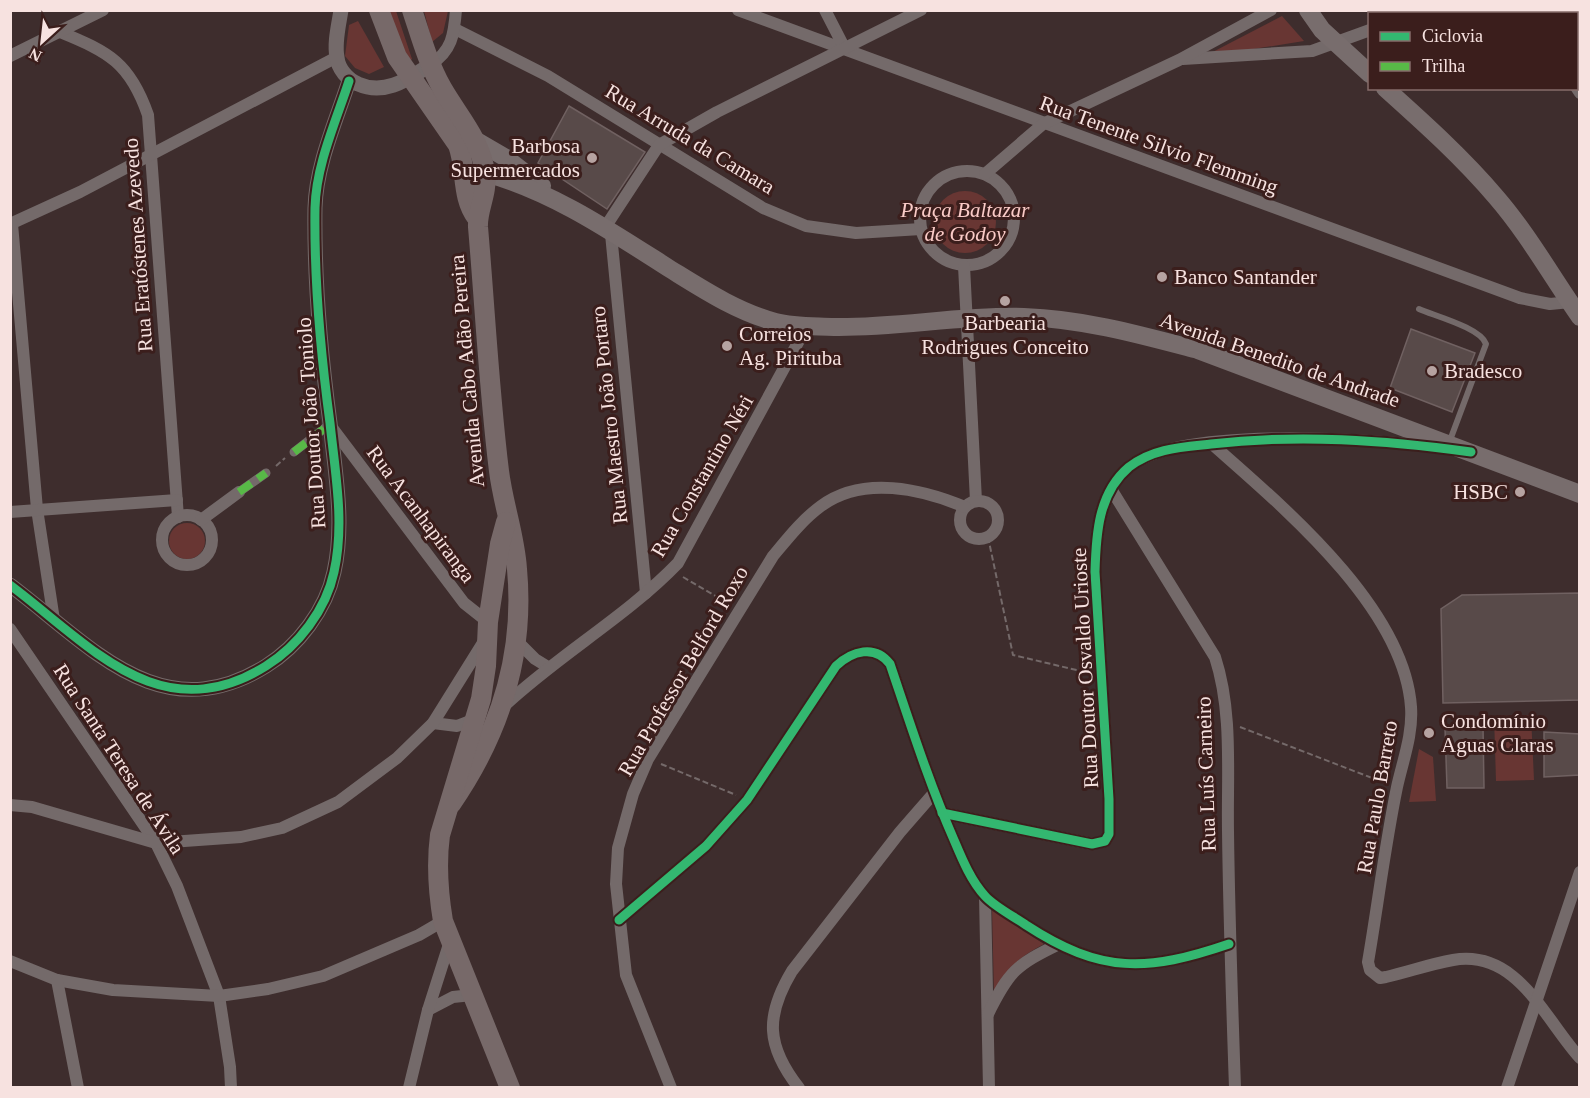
<svg xmlns="http://www.w3.org/2000/svg" width="1590" height="1098" font-family="'Times New Roman',serif">
<style>
.green{fill:#683633}
.building{fill:#584a49;stroke:#706161;stroke-width:1.5}
.lines{fill:none;stroke-linecap:round;stroke-linejoin:round}
.path{stroke:#746969;stroke-width:2;stroke-dasharray:6 3;stroke-linecap:butt}
.service{stroke:#746a6a;stroke-width:6}
.pedestrian{stroke:#746a6a;stroke-width:9}
.minor{stroke:#746a6a;stroke-width:12}
.tertiary{stroke:#746a6a;stroke-width:15}
.secondary{stroke:#786d6d;stroke-width:18}
.primary{stroke:#776969;stroke-width:20}
.quiet{stroke:#58b947;stroke-width:8;stroke-dasharray:15 8;stroke-linecap:butt}
.cycleway-casing{stroke:#3b1e1c;stroke-width:13}
.cycleway{stroke:#33b770;stroke-width:9}
.poi-dot{fill:#b6a3a1;stroke:#3b1e1c;stroke-width:2}
.labels{text-anchor:middle;stroke-width:6;stroke-linejoin:round;paint-order:stroke}
.street-label{font-size:21px;fill:#f7e2e0;stroke:#3b1e1c}
.poi-label{font-size:21px;fill:#f7e2e0;stroke:#3b1e1c;text-anchor:start}
.park-label{font-size:21px;font-style:italic;fill:#facbc7;stroke:#3b1e1c}
</style>
<rect width="100%" height="100%" fill="#3e2d2d"/>
<g class="green">
<polygon points="383,11 396,11 412,59 408,63"/>
<polygon points="424,11 448,11 443,33 432,42"/>
<polygon points="1282,16 1304,41 1203,57"/>
<polygon points="358,21 384,67 369,74 355,68 345,56 349,25"/>
<circle cx="965" cy="222" r="31"/>
<circle cx="187" cy="541" r="18"/>
<polygon points="1531,715 1534,780 1496,781 1494,716"/>
<polygon points="1419,749 1433,757 1436,801 1409,802"/>
<path d="M992,909l52,35c-25,13 -38,25 -50,50z"/>
</g>
<g class="building">
<polygon points="569,106 645,152 607,209 538,163"/>
<polygon points="1411,329 1475,353 1452,412 1390,388"/>
<polygon points="1580,593 1580,700 1443,703 1441,609 1462,595"/>
<polygon points="1483,727 1484,788 1447,788 1445,728"/>
<polygon points="1544,732 1580,734 1580,775 1544,777"/>
</g>
<g class="lines">
<g class="path">
<polyline points="276,466 285,458"/>
<polyline points="988,537 1013,655 1089,673"/>
<polyline points="683,577 729,604"/>
<polyline points="1240,727 1385,783"/>
<polyline points="661,764 736,795"/>
</g>
<path class="service" d="M1419,309c16,7 62,19 67,35l-37,99"/>
<g class="pedestrian">
<polyline points="294,452 330,424"/>
<polyline points="239,492 266,473"/>
</g>
<g class="minor">
<polyline points="738,10 1520,298 1550,304 1570,302"/>
<polyline points="825,10 844,47"/>
<polyline points="1538,10 1539,14"/>
<polyline points="1410,14 1417,10"/>
<polyline points="455,29 548,76 763,208 806,226 856,233 921,229"/>
<path d="M60,32c49,20 70,31 88,83l30,402"/>
<polyline points="10,56 103,10"/>
<polyline points="1183,59 1312,51 1370,30"/>
<path d="M430,65c22,-14 24,-30 26,-55"/>
<polyline points="1576,87 1580,93"/>
<circle cx="967" cy="218" r="47"/>
<polyline points="985,174 1043,124 1179,60 1271,10"/>
<polyline points="10,224 80,192 337,57"/>
<polyline points="12,224 37,509 54,620"/>
<polyline points="604,229 659,145 717,112 921,10"/>
<polyline points="611,234 646,593"/>
<polyline points="964,266 976,501"/>
<polyline points="330,425 464,603 488,622"/>
<path d="M1212,444c70,62 192,163 199,263 2,27 -8,53 -14,80 -12,58 -19,117 -29,175l2,8 10,8 6,-1c22,-5 44,-13 67,-17 64,-11 91,58 127,98"/>
<path d="M1111,489l104,168c18,55 12,117 13,174 1,85 4,171 7,257"/>
<circle cx="979" cy="520" r="19"/>
<polyline points="10,512 177,500"/>
<circle cx="187" cy="540" r="25"/>
<polyline points="201,520 239,492"/>
<polyline points="10,629 156,843 177,886 219,996 230,1067 231,1088"/>
<polyline points="517,641 535,659 548,667"/>
<path d="M503,707c55,-52 123,-90 175,-144l129,-237"/>
<polyline points="433,723 457,726 475,719"/>
<polyline points="10,805 32,807 156,843 241,837 282,828 338,802 397,758 433,723 486,638"/>
<path d="M942,813l150,31 13,-3 4,-7v-35l-14,-227c1,-37 3,-79 34,-105 51,-42 248,-28 314,-19"/>
<polyline points="985,896 989,1088"/>
<path d="M619,920l87,-74 41,-46 89,-134c16,-15 39,-22 54,-2 20,59 39,119 64,176 8,19 17,41 31,56 10,11 28,20 41,29 75,49 121,47 203,19"/>
<polyline points="10,961 57,980 113,990 219,996 268,989 323,976 419,935 443,921"/>
<polyline points="57,980 78,1088"/>
<polyline points="428,1010 453,997 472,995"/>
<path d="M988,1014c21,-43 28,-49 71,-70"/>
<polyline points="409,1088 428,1010 450,941"/>
<path d="M671,1088l-45,-113 -10,-91 2,-36 15,-54 15,-35 125,-203c15,-18 29,-36 48,-50 42,-31 101,-17 144,1"/>
<path d="M799,1088c-33,-42 -34,-72 -7,-117l108,-139 34,-39"/>
<polyline points="1507,1088 1580,872"/>
</g>
<g class="tertiary">
<path d="M341,10c-2,14 -7,33 -4,47 1,12 11,23 21,27 27,12 50,-5 72,-19"/>
<path d="M10,585c79,59 150,147 256,81 32,-20 60,-56 68,-94 11,-49 1,-100 -4,-149 -9,-67 -16,-148 -15,-215 1,-43 21,-87 34,-127"/>
</g>
<g class="secondary">
<polyline points="1308,10 1322,30 1370,74"/>
<path d="M1385,88c39,35 78,70 111,109 32,37 56,80 84,120"/>
<polyline points="475,140 506,158 542,186"/>
<path d="M485,173c67,18 127,59 185,96 34,21 66,42 105,53 19,5 39,4 59,5 64,1 127,-12 190,-10 60,2 117,18 174,33l382,144"/>
</g>
<g class="primary">
<path d="M379,10l18,47 61,88c9,24 3,53 19,73"/>
<path d="M412,10c9,27 16,53 30,78 16,28 39,52 43,85 3,21 -8,36 -7,54 7,81 11,163 21,244 4,33 16,65 18,98 8,87 -17,164 -66,235"/>
<path d="M506,522l-6,22 -12,78 -2,44 -5,33 -41,136c-4,30 -2,56 3,86l67,167"/>
</g>
<g class="quiet">
<polyline points="294,452 330,424"/>
<polyline points="239,492 266,473"/>
</g>
<g class="cycleway-casing">
<g id="cycleway">
<path d="M10,585c79,59 150,147 256,81 32,-20 60,-56 68,-94 11,-49 1,-100 -4,-149 -9,-67 -16,-148 -15,-215 1,-43 21,-87 34,-127"/>
<path d="M942,813l150,31 13,-3 4,-7v-35l-14,-227c1,-37 3,-79 34,-105 24,-19 54,-20 82,-23 88,-10 173,-4 260,8"/>
<path d="M619,920l87,-74 41,-46 89,-134c16,-15 39,-22 54,-2 20,59 39,119 64,176 8,19 17,41 31,56 10,11 28,20 41,29 75,49 121,47 203,19"/>
</g>
</g>
<use href="#cycleway" class="cycleway"/>
</g>
<g class="poi-dot">
<circle cx="592" cy="158" r="6"/>
<circle cx="1162" cy="277" r="6"/>
<circle cx="1005" cy="301" r="6"/>
<circle cx="727" cy="346" r="6"/>
<circle cx="1432" cy="371" r="6"/>
<circle cx="1520" cy="492" r="6"/>
<circle cx="1429" cy="733" r="6"/>
</g>
<g class="labels">
<g class="street-label">
<text transform="translate(690 139) rotate(31)" y="7">Rua Arruda da Camara</text>
<text transform="translate(1159 145) rotate(20)" y="7">Rua Tenente Silvio Flemming</text>
<text transform="translate(138 245) rotate(-94)" y="7">Rua Eratóstenes Azevedo</text>
<text transform="translate(1280 360) rotate(19)" y="7">Avenida Benedito de Andrade</text>
<text transform="translate(467 371) rotate(-95)" y="7">Avenida Cabo Adão Pereira</text>
<text transform="translate(609 415) rotate(-96)" y="7">Rua Maestro João Portaro</text>
<text transform="translate(311 423) rotate(-94)" y="7">Rua Doutor João Toniolo</text>
<text transform="translate(702 476) rotate(-60)" y="7">Rua Constantino Néri</text>
<text transform="translate(421 514) rotate(53)" y="7">Rua Acanhapiranga</text>
<text transform="translate(1085 668) rotate(-93)" y="7">Rua Doutor Osvaldo Urioste</text>
<text transform="translate(683 671) rotate(-60)" y="7">Rua Professor Belford Roxo</text>
<text transform="translate(119 759) rotate(57)" y="7">Rua Santa Teresa de Ávila</text>
<text transform="translate(1206 774) rotate(-92)" y="7">Rua Luís Carneiro</text>
<text transform="translate(1377 797) rotate(-80)" y="7">Rua Paulo Barreto</text>
</g>
<g class="poi-label">
<text x="580" y="153" text-anchor="end">Barbosa<tspan x="580" dy="24">Supermercados</tspan></text>
<text x="1174" y="284">Banco Santander</text>
<text x="1005" y="330" text-anchor="middle">Barbearia<tspan x="1005" dy="24">Rodrigues Conceito</tspan></text>
<text x="739" y="341">Correios<tspan x="739" dy="24">Ag. Pirituba</tspan></text>
<text x="1444" y="378">Bradesco</text>
<text x="1508" y="499" text-anchor="end">HSBC</text>
<text x="1441" y="728">Condomínio<tspan x="1441" dy="24">Aguas Claras</tspan></text>
</g>
<g class="park-label">
<text x="965" y="217">Praça Baltazar<tspan x="965" dy="24">de Godoy</tspan></text>
</g>
</g>
<rect width="1590" height="1098" fill="none" stroke="#f7e2e0" stroke-width="24"/>
<rect x="1368" y="12" width="210" height="78" fill="#3b1e1c" stroke="#866c6a" stroke-width="1.5"/>
<rect x="1380" y="32" width="30" height="9" fill="#33b770" stroke="#866c6a" stroke-width="1.5"/>
<text x="1422" y="42" font-size="18" fill="#f7e2e0">Ciclovia</text>
<rect x="1380" y="62" width="30" height="9" fill="#58b947" stroke="#866c6a" stroke-width="1.5"/>
<text x="1422" y="72" font-size="18" fill="#f7e2e0">Trilha</text>
<g transform="translate(42 42) rotate(207)" stroke="#3b1e1c" stroke-width="4.5" paint-order="stroke">
<path d="M0-4.5L10 22L0 15L-10 22Z" fill="#f7e2e0"/>
<text y="-9" font-size="16" font-weight="bold" text-anchor="middle" fill="#f7e2e0">N</text>
</g>
</svg>
